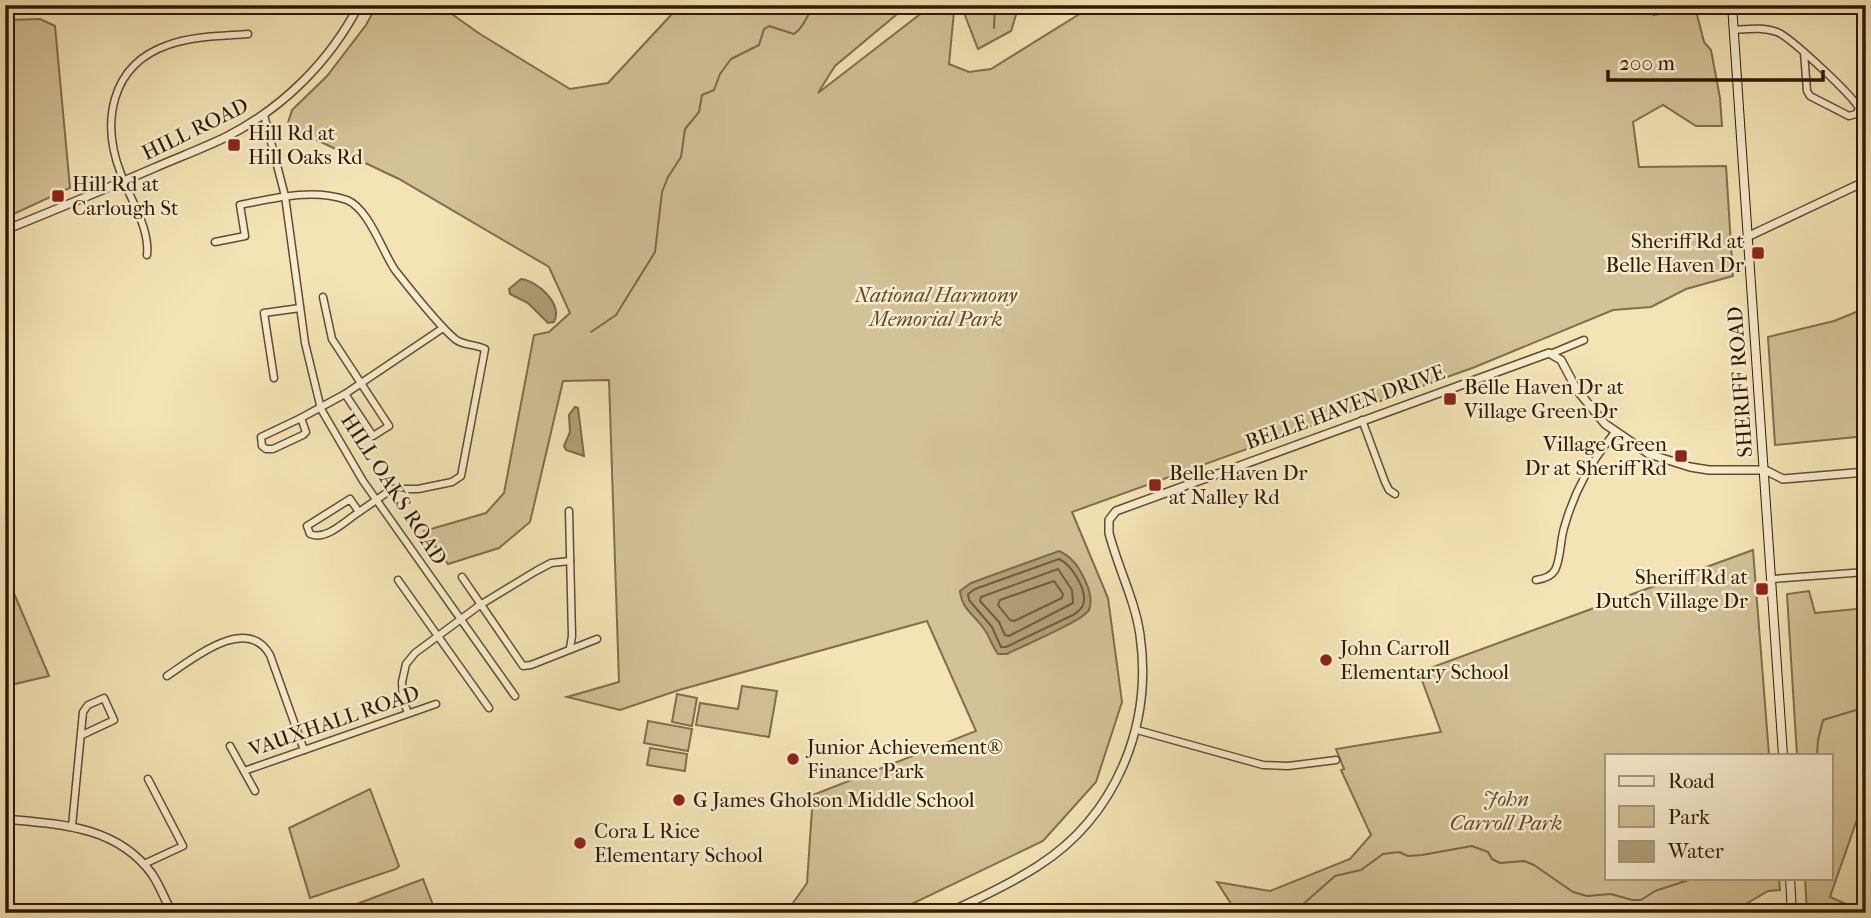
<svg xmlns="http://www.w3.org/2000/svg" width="1871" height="918" font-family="'IM FELL French Canon',serif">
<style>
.green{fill:#d3c197;stroke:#826d4d;stroke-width:2}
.water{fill:#b19f78;stroke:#7d6949;stroke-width:2}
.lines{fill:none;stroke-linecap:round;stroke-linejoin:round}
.shore{stroke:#705c3e;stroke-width:2}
.stream{stroke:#7d6949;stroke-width:2}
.minor-casing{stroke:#614c30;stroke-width:9}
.tertiary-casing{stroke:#614c30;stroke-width:10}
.secondary-casing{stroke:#301903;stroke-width:10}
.minor{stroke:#f8edcf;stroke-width:6}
.tertiary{stroke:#f8edcf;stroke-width:7}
.secondary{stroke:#f8edcf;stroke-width:8}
.poi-dot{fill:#8f2418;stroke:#f8edcf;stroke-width:2.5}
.labels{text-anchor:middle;stroke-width:5;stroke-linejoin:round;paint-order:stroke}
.street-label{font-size:21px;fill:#301903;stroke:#f8edcf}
.poi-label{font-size:21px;fill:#301903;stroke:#f8edcf;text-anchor:start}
.park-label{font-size:21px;font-style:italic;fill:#614b2f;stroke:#f8edcf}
</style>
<rect width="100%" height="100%" fill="#f4e4b5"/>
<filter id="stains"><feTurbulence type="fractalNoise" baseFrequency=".00286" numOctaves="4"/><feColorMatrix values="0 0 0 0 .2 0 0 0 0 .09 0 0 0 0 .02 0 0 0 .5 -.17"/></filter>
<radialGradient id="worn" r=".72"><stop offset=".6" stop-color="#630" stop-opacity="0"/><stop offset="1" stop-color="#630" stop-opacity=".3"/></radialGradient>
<g class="green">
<polygon points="377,5 439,5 480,34 570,89 608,83 671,15 672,5 908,5 835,66 818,93 932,5 948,5 954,11 949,64 969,72 991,69 1094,5 1655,5 1654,15 1695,7 1704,42 1711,50 1720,98 1722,126 1696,126 1663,105 1633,122 1639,167 1726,166 1733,276 1686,289 1651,307 1613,310 1475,367 1072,512 1108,598 1122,702 1096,782 1043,841 893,913 786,913 807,883 813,795 976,731 927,621 679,690 620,710 567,697 619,682 609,380 563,381 530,522 499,548 448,564 424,531 486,513 504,493 534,335 549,332 570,313 549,267 399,179 287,126 292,110 327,76 366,25"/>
<polygon points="961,5 1019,5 1011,31 978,49"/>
<polygon points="40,19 55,26 70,188 5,218 5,20"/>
<polygon points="1866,308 1866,436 1775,445 1768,337 1834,321"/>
<polygon points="1753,550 1769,755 1607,755 1607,878 1779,878 1780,890 1768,891 1731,913 1237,913 1217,882 1270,891 1350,859 1371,835 1341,770 1344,769 1336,749 1441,732 1419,672"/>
<polygon points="5,572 49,676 15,684 5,692"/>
<polygon points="1809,591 1815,613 1866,608 1866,769 1861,808 1830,897 1866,913 1807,913 1805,878 1831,878 1831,755 1797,755 1787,594"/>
<polygon points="742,686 777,691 769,737 696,725 700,703 738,709"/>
<polygon points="677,694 697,698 692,726 672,722"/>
<polygon points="648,721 692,729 688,751 644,743"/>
<polygon points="650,748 687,754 685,771 647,765"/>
<polygon points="370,789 399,866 396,869 310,898 289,828"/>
<polygon points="423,879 436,913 333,913"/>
</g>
<g class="water">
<path d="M521,279c17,2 42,25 33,43l-6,1 -20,-20 -18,-9 -1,-5z"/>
<polygon points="575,407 578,408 584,456 566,450 564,446 570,432 569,415"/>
<path d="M1059,551c13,6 19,15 25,27 5,10 9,22 5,32 -6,11 -67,36 -82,44h-9c-6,-8 -8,-17 -14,-25 -10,-15 -22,-19 -24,-38l11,-8z"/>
</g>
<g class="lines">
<g class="shore">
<path d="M1059,559c13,6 31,34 23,48 -1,2 -7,7 -9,8l-67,32h-5l-9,-20 -23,-27 -1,-6 7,-5z"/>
<polygon points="1058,569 1072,590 1073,603 1009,636 1005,635 999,622 980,601 981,597"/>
<polygon points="1054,581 1063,594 1062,598 1014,621 1010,620 998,605 1000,600"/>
</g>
<g class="stream">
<polyline points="994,28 995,5"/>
<path d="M591,332l25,-17 39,-63 7,-60 6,-15 13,-20 4,-28 14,-17 3,-17 12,-5 6,-16 11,-15 28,-14 5,-16 5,-3 25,8c14,-10 9,-19 25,-29"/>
<polyline points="1817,755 1818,740 1823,720 1866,707"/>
<polyline points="1301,906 1335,876 1361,870 1383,854 1399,852 1408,856 1422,855 1472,846 1488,852 1492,859 1500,863 1524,861 1534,865 1573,892 1587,896 1611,894 1632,900 1641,900 1655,891 1695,878"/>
</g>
<g class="minor-casing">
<g id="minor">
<path d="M1734,30c15,-1 29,-3 43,2 12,4 80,67 82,77l-3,5 -7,2 -39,-20 -3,-5 -3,-39"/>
<polyline points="264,115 285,196 305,343 321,409 363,481 515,696"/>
<path d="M215,242l30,-6 -5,-31c34,-7 73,-17 107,-5 22,9 35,51 48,70 15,19 42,54 60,69 8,7 21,5 30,10l-24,127 -9,6 -34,7h-26l-33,23"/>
<path d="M147,255c3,-27 -17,-56 -26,-81 -20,-51 -11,-109 47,-129 25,-9 54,-9 80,-11"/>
<polyline points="323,297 332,339 389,426 373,436 345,394"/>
<polyline points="1553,353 1584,340"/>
<polyline points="274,378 264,313 300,308"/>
<polyline points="301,418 345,394 443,328"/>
<polygon points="301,418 306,432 303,435 273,449 266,449 262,446 261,437"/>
<polyline points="1362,420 1385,482 1389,490 1395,494"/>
<path d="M350,499l9,13c-14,9 -33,29 -49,22l-3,-8z"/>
<polyline points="569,511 572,636 570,648"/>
<polyline points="462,577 523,666 531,665 597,639"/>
<polyline points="1772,579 1866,572"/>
<polyline points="398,580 489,708"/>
<path d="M1536,580c7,-1 15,-3 19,-10 6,-11 5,-29 9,-42 11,-39 26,-64 51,-96"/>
<path d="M167,676c27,-18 80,-62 103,-21l34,95"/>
<polyline points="408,713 403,700 402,682 406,664 415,653 480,605 536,571 551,563 570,561"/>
<polyline points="1137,730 1263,765 1288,766 1336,760"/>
<polyline points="230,746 255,791"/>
<polyline points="244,771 436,704"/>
<polyline points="72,826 83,712 88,705 104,698 114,720 82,735"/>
<polyline points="1864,861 1866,861"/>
<polyline points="144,864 183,846 148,779"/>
</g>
</g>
<g class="tertiary-casing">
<g id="tertiary">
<path d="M5,230c50,-20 100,-41 149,-62 25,-11 50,-20 74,-32 56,-29 102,-75 131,-131"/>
<polyline points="1747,237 1866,181"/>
<path d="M5,819c55,5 112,7 147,55 8,12 13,26 20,39"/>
<path d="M947,913c31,-14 63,-29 91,-47 78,-50 115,-141 102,-231 -5,-35 -22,-67 -31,-102v-13l7,-9 433,-158 12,7 16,30 28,34 44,30 41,13 19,3h56l18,9 83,-7"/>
</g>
</g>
<g class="secondary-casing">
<g id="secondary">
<polyline points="1732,5 1783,755"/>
<polyline points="1790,878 1792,913"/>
</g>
</g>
<use href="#minor" class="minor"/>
<use href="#tertiary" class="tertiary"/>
<use href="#secondary" class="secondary"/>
</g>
<g class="poi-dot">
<rect x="227" y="138" width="14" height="14" rx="3.5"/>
<rect x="51" y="189" width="14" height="14" rx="3.5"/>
<rect x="1751" y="246" width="14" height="14" rx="3.5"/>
<rect x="1443" y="392" width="14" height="14" rx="3.5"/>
<rect x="1674" y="449" width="14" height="14" rx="3.5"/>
<rect x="1148" y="478" width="14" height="14" rx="3.5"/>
<rect x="1755" y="582" width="14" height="14" rx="3.5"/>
<circle cx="1326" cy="660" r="7"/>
<circle cx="793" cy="759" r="7"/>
<circle cx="679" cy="800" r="7"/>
<circle cx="580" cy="843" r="7"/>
</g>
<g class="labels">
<g class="street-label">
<text transform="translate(195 129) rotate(-26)" y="7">HILL ROAD</text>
<text transform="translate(1740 382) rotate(-94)" y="7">SHERIFF ROAD</text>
<text transform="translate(1345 407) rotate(-20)" y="7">BELLE HAVEN DRIVE</text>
<text transform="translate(394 489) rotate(57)" y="7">HILL OAKS ROAD</text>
<text transform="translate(334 721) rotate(-19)" y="7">VAUXHALL ROAD</text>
</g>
<g class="poi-label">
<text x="248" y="140">Hill Rd at<tspan x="248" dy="24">Hill Oaks Rd</tspan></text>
<text x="72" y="191">Hill Rd at<tspan x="72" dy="24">Carlough St</tspan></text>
<text x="1744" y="248" text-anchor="end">Sheriff Rd at<tspan x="1744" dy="24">Belle Haven Dr</tspan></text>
<text x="1464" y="394">Belle Haven Dr at<tspan x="1464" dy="24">Village Green Dr</tspan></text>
<text x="1667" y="451" text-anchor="end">Village Green<tspan x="1667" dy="24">Dr at Sheriff Rd</tspan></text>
<text x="1169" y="480">Belle Haven Dr<tspan x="1169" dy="24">at Nalley Rd</tspan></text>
<text x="1748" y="584" text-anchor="end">Sheriff Rd at<tspan x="1748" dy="24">Dutch Village Dr</tspan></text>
<text x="1340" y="655">John Carroll<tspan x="1340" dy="24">Elementary School</tspan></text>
<text x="807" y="754">Junior Achievement®<tspan x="807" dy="24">Finance Park</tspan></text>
<text x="693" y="807">G James Gholson Middle School</text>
<text x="594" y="838">Cora L Rice<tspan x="594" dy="24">Elementary School</tspan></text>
</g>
<g class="park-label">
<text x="936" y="302">National Harmony<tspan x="936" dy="24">Memorial Park</tspan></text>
<text x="1506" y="806">John<tspan x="1506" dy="24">Carroll Park</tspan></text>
</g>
</g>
<rect width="1871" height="918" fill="none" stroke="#f4e4b5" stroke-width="28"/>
<rect x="7" y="7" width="1857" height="904" fill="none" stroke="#301903" stroke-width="3.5"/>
<rect x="14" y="14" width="1843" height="890" fill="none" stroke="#301903" stroke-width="2"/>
<rect x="1605" y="754" width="228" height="126" fill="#f8edcf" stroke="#a8987d" stroke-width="2"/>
<rect x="1619" y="776" width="35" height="10" fill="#f8edcf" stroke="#a8987d" stroke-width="2"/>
<text x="1668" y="788" font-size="21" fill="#301903">Road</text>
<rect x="1619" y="806" width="35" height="21" fill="#d3c197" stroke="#a8987d" stroke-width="2"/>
<text x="1668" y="824" font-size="21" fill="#301903">Park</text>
<rect x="1619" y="841" width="35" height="21" fill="#b19f78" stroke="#a8987d" stroke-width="2"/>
<text x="1668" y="858" font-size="21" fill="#301903">Water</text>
<path d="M1608 70v10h215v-10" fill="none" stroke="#301903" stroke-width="3.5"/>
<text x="1619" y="70" font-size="21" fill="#301903" stroke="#f8edcf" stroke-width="5" paint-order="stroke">200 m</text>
<rect width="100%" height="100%" filter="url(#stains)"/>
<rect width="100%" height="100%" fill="url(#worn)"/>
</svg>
